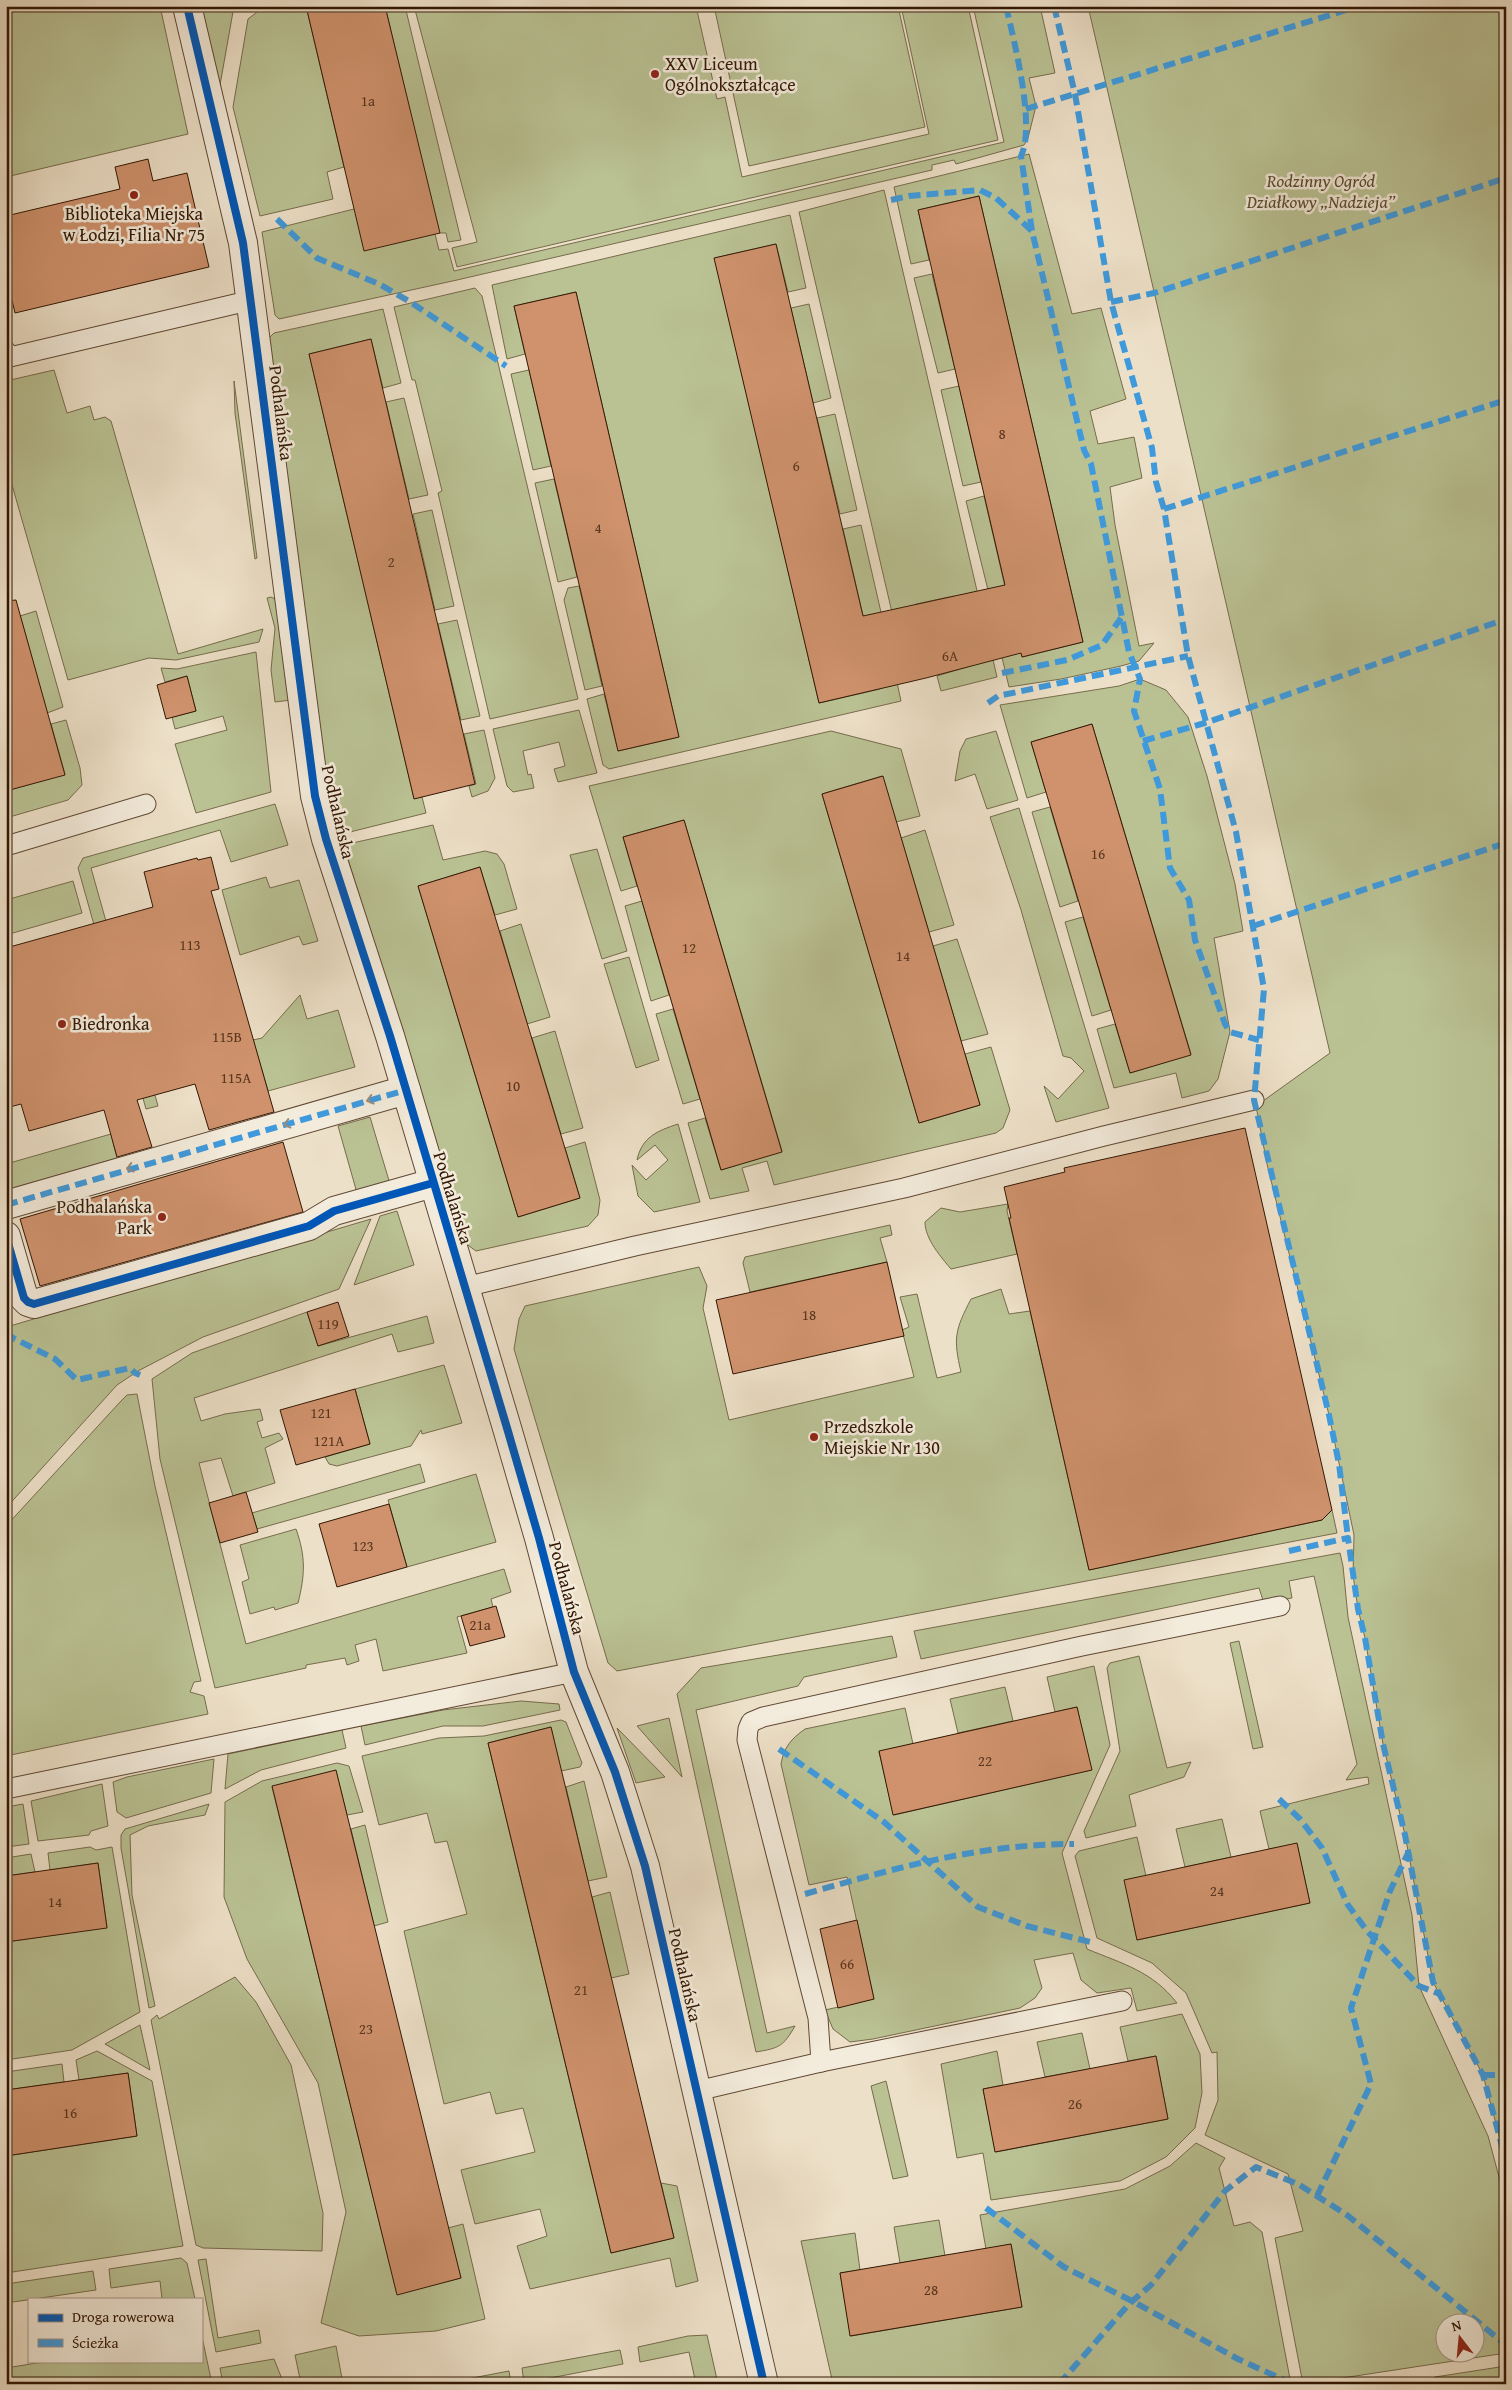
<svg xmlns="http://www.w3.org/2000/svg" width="1512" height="2390" font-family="'Gentium Book Plus',serif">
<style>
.green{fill:#bac294;stroke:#766c4c;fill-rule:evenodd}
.building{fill:#cf926d;stroke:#311603}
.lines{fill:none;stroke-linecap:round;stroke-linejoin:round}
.service-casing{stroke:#604834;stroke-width:21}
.minor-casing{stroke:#604834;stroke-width:30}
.service{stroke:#f3ebdb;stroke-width:19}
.minor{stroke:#f3ebdb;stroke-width:28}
.quiet{stroke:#3e9add;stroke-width:6;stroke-dasharray:12 6;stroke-linecap:butt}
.cycleway-casing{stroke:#f3ebdb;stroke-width:11}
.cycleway{stroke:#0057b8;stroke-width:8}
.oneway{stroke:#9c8b7a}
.poi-dot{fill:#8f2418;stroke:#f3ebdb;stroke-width:2}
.labels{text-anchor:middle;stroke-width:5;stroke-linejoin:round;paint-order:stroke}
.number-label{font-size:15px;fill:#58351e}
.poi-label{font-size:18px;fill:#311603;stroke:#f3ebdb;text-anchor:start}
.park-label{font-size:18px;font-style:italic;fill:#5a4a2e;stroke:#f3ebdb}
.street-label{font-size:18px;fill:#311603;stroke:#f3ebdb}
</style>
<rect width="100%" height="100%" fill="#ede0c8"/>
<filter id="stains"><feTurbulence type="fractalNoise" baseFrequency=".004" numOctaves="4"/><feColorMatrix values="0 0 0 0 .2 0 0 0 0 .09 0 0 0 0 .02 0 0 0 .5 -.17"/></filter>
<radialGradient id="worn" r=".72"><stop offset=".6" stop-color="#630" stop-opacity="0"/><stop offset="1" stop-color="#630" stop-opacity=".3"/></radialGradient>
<g class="green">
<polygon points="6,6 160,6 188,134 6,177"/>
<polygon points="220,6 234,6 220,85 201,12"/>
<polygon points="265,6 306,6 344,167 327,172 333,199 260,216 233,107 248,19"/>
<polygon points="385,6 405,6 461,240 448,242 446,233 439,233"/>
<polygon points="414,6 696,6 717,99 725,97 742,177 929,134 901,6 968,6 998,140 457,267 452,248 477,242"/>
<polygon points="714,6 898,6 925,127 749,166"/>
<polygon points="973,6 1040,6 1055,73 1029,78 1036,106 1028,138 1024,145 956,164 954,160 932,165 932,170 457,280 279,319 275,315 262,232 354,209 435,234 439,250 448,249 454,271 1004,142"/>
<polygon points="1088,6 1506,6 1506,2161 1483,2075 1433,1982 1405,1835 1383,1744 1365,1638 1358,1609 1353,1575 1354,1535 1329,1415 1267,1164 1256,1106 1330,1053"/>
<polygon points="1029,154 1072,314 1101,308 1126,399 1090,411 1098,444 1134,437 1142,478 1110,487 1115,525 1139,646 1154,643 1139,661 1121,666 1061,679 1009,687 991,611 1010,606 1022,657 1083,642 979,196 918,210 929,260 911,264 894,187"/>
<polygon points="884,190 997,677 941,691 937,676 970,666 954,596 916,604 922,630 897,634 799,212"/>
<polygon points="790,215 806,288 788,292 776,244 715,258 819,703 880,689 869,640 887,636 901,701 609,769 603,765 587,699 604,694 618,751 679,737 576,292 514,306 525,354 507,359 492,285"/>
<polygon points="932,274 955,369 938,373 914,278"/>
<polygon points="475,288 482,296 578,699 490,719 438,493 442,491 415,380 412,380 394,307"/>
<polygon points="809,304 831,398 813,403 791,308"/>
<polygon points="383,309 401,383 383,388 371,339 309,354 414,798 422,797 426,813 350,832 341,830 327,787 268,339 274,333"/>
<polygon points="54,370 67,413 90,406 94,420 105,417 111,421 178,654 263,629 259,642 176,660 149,658 68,680 6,464 6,381"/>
<polygon points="529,370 551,466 533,470 511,374"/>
<polygon points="234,381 257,558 255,559 235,413"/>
<polygon points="959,386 981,482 963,486 941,390"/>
<polygon points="404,398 428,495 409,499 386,402"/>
<polygon points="835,414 857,510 840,514 817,418"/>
<polygon points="554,479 577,577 558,582 535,483"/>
<polygon points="984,496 1006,591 989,594 966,501"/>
<polygon points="432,510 454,606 435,610 413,514"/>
<polygon points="861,525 883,621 865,624 843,529"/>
<polygon points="579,586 602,686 585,690 564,600 568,588"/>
<polygon points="271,597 277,600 291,700 275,702 271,670 275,628 267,598"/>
<polygon points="36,611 63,707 47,713 20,616"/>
<polygon points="457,620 480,716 461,720 438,624"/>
<polygon points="256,652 271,792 196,813 175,744 227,730 223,716 175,729 172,717 196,711 187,676 165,682 161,668 177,669"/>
<polygon points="1140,679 1166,690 1188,717 1207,776 1235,884 1243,931 1214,938 1230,1032 1218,1079 1209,1091 1182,1098 1176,1073 1114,1088 1097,1029 1115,1024 1130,1073 1191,1054 1092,724 1031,742 1046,792 1027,798 1000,705 1119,686"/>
<polygon points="579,710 597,773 558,782 554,769 565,766 559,742 523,751 528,775 531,774 534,788 513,792 507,786 493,729"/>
<polygon points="66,720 80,768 82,785 68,800 6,818 6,791 65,774 51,724"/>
<polygon points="484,730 495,778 488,791 472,797 469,786 476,784 464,734"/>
<polygon points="831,731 901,749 920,816 896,822 882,776 822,794 919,1123 980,1105 965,1054 991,1047 1010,1110 1003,1128 996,1133 774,1185 767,1161 742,1168 749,1191 710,1199 688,1123 705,1118 721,1170 782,1151 684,820 623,837 637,886 621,891 589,786"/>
<polygon points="996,731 1018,800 987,809 975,774 955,781 960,751 966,739"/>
<polygon points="275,804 288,845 231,862 220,830 91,868 158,1106 146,1109 78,868 83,858"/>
<polygon points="1050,807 1078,901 1060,907 1032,812"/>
<polygon points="1019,808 1109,1108 1056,1122 1044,1086 1058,1099 1084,1071 1071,1058 1063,1056 1021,910 990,817"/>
<polygon points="433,825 443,860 485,851 497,854 504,864 517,909 495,915 480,867 418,886 518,1217 580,1198 565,1148 585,1142 600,1200 598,1215 588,1226 476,1251 465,1243 347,856 348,844"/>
<polygon points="925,830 954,925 929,932 901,838"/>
<polygon points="597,849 627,951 602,959 570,855"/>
<polygon points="266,877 270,888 299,880 318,941 303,945 299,936 240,955 222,890"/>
<polygon points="73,881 82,913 6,935 6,900"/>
<polygon points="642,901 669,995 651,1001 625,906"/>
<polygon points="1083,917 1111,1010 1092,1016 1065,922"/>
<polygon points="521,924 550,1017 527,1024 500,931"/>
<polygon points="957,939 988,1034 961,1041 933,946"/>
<polygon points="629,957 659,1060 636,1068 604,964"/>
<polygon points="300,995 307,1019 338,1010 355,1067 268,1091 253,1040 262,1038"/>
<polygon points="673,1009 700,1099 683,1104 656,1014"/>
<polygon points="555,1031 583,1128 561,1134 532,1038"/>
<polygon points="370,1117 390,1184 357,1193 338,1126"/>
<path d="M678,1124l22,78 -46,10 -16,-16 -6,-31 14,15 22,-20 -13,-15 -18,15c5,-23 20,-29 41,-36z"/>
<polygon points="111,1134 117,1158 6,1190 6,1164"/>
<path d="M1008,1204l-1,7 10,43 -66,15c-10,-12 -26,-30 -26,-47l16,-14 19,4z"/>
<polygon points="397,1211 414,1265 354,1285 380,1216"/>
<polygon points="371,1219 339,1289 203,1337 138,1371 117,1385 6,1508 6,1315 10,1326"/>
<polygon points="890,1225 892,1235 880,1238 887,1262 750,1292 743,1263 745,1257"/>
<path d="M699,1267l8,19 -4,22 26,112 185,-43 -12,-47 7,-3 -9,-30 17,-3 20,84 24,-6c-8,-34 -6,-42 10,-73l30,-10 8,25 21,-3 59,259 233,-50 10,-10 5,23 -720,138 -9,-8 -94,-314 5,-30 6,-13z"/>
<polygon points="307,1312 318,1346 427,1316 434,1343 398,1352 392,1334 194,1398 201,1421 225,1414 260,1409 263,1420 257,1422 262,1438 279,1433 283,1439 265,1448 275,1483 233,1496 221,1458 199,1463 246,1644 504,1569 511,1592 491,1599 493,1607 457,1617 467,1653 383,1671 376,1639 355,1645 359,1661 347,1665 345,1658 306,1665 306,1668 215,1688 160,1459 152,1379 192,1353"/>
<polygon points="444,1365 462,1423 422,1434 421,1430 411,1446 337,1466 329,1464 325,1457 370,1444 355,1389"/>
<polygon points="137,1394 155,1486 201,1681 194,1682 190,1692 204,1696 208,1714 6,1756 6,1526 121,1401 127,1395"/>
<polygon points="420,1464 425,1482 257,1529 252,1513"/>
<polygon points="476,1474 496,1542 407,1567 388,1500"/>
<path d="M296,1529c10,28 9,46 2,74l-23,7 -1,-3 -24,7 -8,-32 7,-3 -9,-34z"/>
<path d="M1340,1553l3,13 5,51 64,298 7,71 69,150 18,67v150l-203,31 -28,-146 28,-7 -15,-57 -83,-39 13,-35 -1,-48 -5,1 -26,-60 -34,-30 -55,-25 -22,-82 4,-5 58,-14 9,39 -21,4 12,60 173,-37 -13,-59 -28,5 -9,-38 109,-27 -1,-7 -22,3 11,-16 -43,-188 -25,5 3,17 -28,5 -5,-15 -338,71 -7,-28zM1444,2322h30v30h-30z"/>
<path d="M892,1636l5,21 -93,20 -6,9 -102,24 71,323 28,-7c-12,21 -16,22 -39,26l-79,-358 24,-26z"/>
<polygon points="1239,1641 1263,1747 1253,1749 1230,1643"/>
<polygon points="1139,1656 1167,1768 1191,1762 1184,1777 1129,1795 1136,1826 1086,1838 1084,1831 1120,1751 1107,1668 1110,1663"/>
<path d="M1094,1666l16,79 -48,108 25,96c36,15 65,22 90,54l-40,8 -6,-23 -34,5 -16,-13 -8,-27 -39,7 8,28 -7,10 -15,10 -147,31 -23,3 -17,-13 -8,-19 49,-11 -27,-122 -38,8 -28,-121c3,-17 10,-25 24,-35l100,-21 8,36 -34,8 15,63 197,-45 -14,-63 -22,5 -8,-35z"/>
<polygon points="1005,1687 1013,1721 958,1733 950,1699"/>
<polygon points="521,1701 559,1704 560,1710 483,1726 443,1726 365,1745 361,1726 443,1710"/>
<polygon points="669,1718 682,1777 637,1726"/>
<polygon points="561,1720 566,1722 582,1763 580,1767 561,1771 551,1727 488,1743 611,2253 674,2238 661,2183 677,2186 698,2281 676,2287 670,2258 530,2289 517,2246 547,2236 540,2209 475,2224 461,2170 535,2152 523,2108 496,2114 490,2092 444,2104 404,1931 467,1914 447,1841 435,1843 427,1813 379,1825 362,1756 439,1738 484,1736"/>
<polygon points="617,1728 665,1777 636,1783"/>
<polygon points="342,1730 346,1748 261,1770 225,1789 228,1754"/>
<polygon points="214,1759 211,1793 126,1818 117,1812 113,1782 127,1777"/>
<polygon points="337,1763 349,1766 363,1812 347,1815 336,1771 272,1787 397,2294 461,2278 448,2228 463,2224 485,2319 436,2331 359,2336 321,2323 346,2212 318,2083 247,1959 224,1897 225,1802 262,1781"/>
<polygon points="584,1781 607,1877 588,1881 566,1787"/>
<polygon points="102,1784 108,1826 91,1831 89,1835 38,1841 31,1801"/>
<polygon points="23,1804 29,1844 6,1847 6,1807"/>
<polygon points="209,1804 205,1815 148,1826 130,1835 132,1895 155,2006 149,2008 121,1848 121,1835 125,1829"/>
<polygon points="1222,1819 1231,1857 1185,1867 1176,1829"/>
<polygon points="365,1825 388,1922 374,1926 351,1829"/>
<polygon points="90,1847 96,1850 112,1847 140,2012 72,2050 6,2060 6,1942 107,1927 98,1863 50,1870 48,1853"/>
<polygon points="31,1854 35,1872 6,1876 6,1858"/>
<polygon points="610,1892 629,1974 611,1978 592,1897"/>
<polygon points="235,1977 256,2002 291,2065 323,2213 322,2251 203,2248 196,2245 151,2020 157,2015 159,2019"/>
<polygon points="1182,2014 1200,2054 1202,2093 1195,2128 1166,2157 1120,2181 991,2200 983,2153 957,2158 941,2064 997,2051 1003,2085 983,2089 996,2152 1168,2119 1156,2056 1128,2061 1120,2027"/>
<polygon points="140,2025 150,2070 105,2044"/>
<polygon points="1082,2033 1090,2069 1045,2077 1037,2042"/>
<polygon points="97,2051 152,2081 183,2246 6,2273 6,2156 137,2136 128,2073 79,2080 76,2060"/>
<polygon points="62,2064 64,2082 6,2090 6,2072"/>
<polygon points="886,2081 908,2176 893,2179 871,2086"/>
<polygon points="1196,2143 1225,2158 1219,2168 1234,2226 1250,2222 1262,2232 1291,2384 833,2384 801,2241 855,2233 860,2270 840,2273 851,2336 1022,2307 1011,2244 986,2249 980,2215 1125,2189 1170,2166"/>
<polygon points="939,2220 945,2256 900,2263 894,2227"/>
<polygon points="181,2258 187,2263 195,2299 162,2299 160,2281 111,2288 109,2269"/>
<polygon points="206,2259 218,2338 259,2330 261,2343 216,2352 198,2260"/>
<polygon points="93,2271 96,2290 6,2303 6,2284"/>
<polygon points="201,2332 212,2384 6,2384 6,2368 49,2361 201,2361"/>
<polygon points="707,2335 718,2384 696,2384 689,2352 640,2362 638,2347 688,2336"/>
<polygon points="336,2346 343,2384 301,2384 295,2355"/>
<polygon points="620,2350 623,2364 524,2383 522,2368"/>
<polygon points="274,2359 284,2384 223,2384 220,2368"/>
<polygon points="1506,2366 1506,2384 1436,2384 1435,2377"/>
<polygon points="509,2371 511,2384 441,2384"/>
</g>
<g class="building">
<polygon points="306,6 385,6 440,233 364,251"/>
<polygon points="148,159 153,181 187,173 209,267 15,313 6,275 6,216 120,189 115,167"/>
<polygon points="979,196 1083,642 1022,657 1021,653 926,678 819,703 714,258 776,244 863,616 1005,585 918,210"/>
<polygon points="576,292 679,737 618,751 514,306"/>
<polygon points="371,339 475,784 414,799 309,354"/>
<polygon points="16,600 65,775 6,791 6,601"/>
<polygon points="187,676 196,711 166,719 157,685"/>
<polygon points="1092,724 1191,1055 1130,1073 1031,742"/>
<polygon points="883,776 980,1105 919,1123 822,794"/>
<polygon points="684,820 782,1152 721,1170 623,837"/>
<polygon points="211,857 219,889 211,891 274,1112 209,1130 195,1084 137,1100 152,1147 117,1157 104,1110 29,1131 21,1104 6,1108 6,948 153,907 144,872 197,858 198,860"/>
<polygon points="480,867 580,1198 518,1217 418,886"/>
<polygon points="1245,1128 1332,1510 1322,1520 1089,1570 1009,1218 1011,1218 1004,1187 1065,1172 1064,1168"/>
<polygon points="283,1142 303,1212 40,1286 20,1219"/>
<polygon points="887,1262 904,1336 733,1374 716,1300"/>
<polygon points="338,1302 349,1336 318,1346 307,1312"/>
<polygon points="355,1389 370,1444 296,1465 280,1410"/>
<polygon points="246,1492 258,1532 220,1543 209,1503"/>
<polygon points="389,1504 407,1567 337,1587 319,1524"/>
<polygon points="496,1606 505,1637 470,1646 461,1616"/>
<polygon points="1077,1707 1092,1770 893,1815 879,1751"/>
<polygon points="551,1727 674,2238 611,2253 488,1743"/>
<polygon points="336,1770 461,2278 397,2295 272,1786"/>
<polygon points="1297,1843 1310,1903 1137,1940 1124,1880"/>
<polygon points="98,1863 107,1928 6,1942 6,1876"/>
<polygon points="857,1920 874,1999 838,2008 820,1929"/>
<polygon points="1156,2056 1168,2119 995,2152 983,2089"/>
<polygon points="128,2073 137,2136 6,2156 6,2090"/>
<polygon points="1011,2244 1022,2307 850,2336 840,2273"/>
</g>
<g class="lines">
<g class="service-casing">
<g id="service">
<polyline points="6,351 10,357 252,300"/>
<polyline points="6,846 146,804"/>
<polyline points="465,1287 635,1246 904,1188 1104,1136 1254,1100"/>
<polyline points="6,1789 574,1672"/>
<polyline points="821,2062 818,2018 747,1740 748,1729 751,1722 763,1717 1082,1646 1280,1606"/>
<polyline points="697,2091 821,2062 1122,2001"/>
</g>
</g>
<g class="minor-casing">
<g id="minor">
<polyline points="187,6 243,243 315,796 326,839 390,1036 507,1428 539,1538 574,1672 615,1772 645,1866 764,2384"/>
<polyline points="6,1205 406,1090"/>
<polyline points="6,1236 24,1298 28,1302 34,1304 309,1226 334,1211 433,1183"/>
</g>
</g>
<use href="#service" class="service"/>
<use href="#minor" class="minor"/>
<g class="quiet">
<path d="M1006,6c8,35 30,120 15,150l11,75"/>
<polyline points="1054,6 1075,94 1111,302 1152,448 1156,482 1164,509 1188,656 1236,832 1264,989 1254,1100 1329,1415 1339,1464 1348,1538"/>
<polyline points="1505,6 1506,8"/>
<polyline points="1026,109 1359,6"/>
<polyline points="891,200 909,196 980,190 996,198 1032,231 1084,450 1091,464 1129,652 1140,679 1134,711 1160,789 1170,868 1189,900 1195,940 1225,1024 1230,1032 1259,1040"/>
<polyline points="277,219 317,258 379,284 412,303 506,366"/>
<polyline points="1111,302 1154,293 1506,178"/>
<polyline points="1164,509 1506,400"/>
<polyline points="1002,673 1067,660 1102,645 1121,618"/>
<polyline points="988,703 998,696 1188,656"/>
<polyline points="1143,741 1205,723 1506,619"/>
<polyline points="1253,926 1506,843"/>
<polyline points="6,1205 406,1090"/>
<polyline points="6,1332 13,1338 55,1359 77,1380 130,1368 135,1373 140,1375"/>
<polyline points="1289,1551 1348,1538 1358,1609 1365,1638 1383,1744 1405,1835 1433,1982 1483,2075 1506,2161"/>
<polyline points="779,1749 884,1822 978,1907 1027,1926 1090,1942"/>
<polyline points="1279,1799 1300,1819 1322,1848 1348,1905 1367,1931 1419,1986 1440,1994"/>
<path d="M805,1894c91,-26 173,-50 269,-50"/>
<polyline points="1483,2075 1506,2075"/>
<polyline points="1317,2196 1371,2084 1351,2008 1390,1891 1408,1853"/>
<polyline points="986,2208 1064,2267 1132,2301 1238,2359 1293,2384"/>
<polyline points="1059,2384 1129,2304 1151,2285 1225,2191 1256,2167 1298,2184 1347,2215 1506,2345"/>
</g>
<g class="cycleway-casing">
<g id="cycleway">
<polyline points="187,6 243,243 315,796 326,839 390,1036 507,1428 539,1538 574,1672 615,1772 645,1866 764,2384"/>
<polyline points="6,1236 24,1298 28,1302 34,1304 309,1226 334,1211 433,1183"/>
</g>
</g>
<use href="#cycleway" class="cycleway"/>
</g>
<defs><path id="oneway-chevron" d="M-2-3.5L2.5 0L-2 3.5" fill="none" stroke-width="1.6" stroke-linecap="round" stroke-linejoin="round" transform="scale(1.25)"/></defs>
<g class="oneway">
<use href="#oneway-chevron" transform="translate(370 1100) rotate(164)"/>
<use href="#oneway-chevron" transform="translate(287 1124) rotate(165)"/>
<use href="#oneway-chevron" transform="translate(130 1168) rotate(164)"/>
</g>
<g class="poi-dot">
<circle cx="655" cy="74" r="5"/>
<circle cx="134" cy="195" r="5"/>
<circle cx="62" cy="1024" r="5"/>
<circle cx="162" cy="1217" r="5"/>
<circle cx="814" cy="1437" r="5"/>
</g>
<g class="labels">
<g class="number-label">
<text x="368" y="106">1a</text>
<text x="1002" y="439">8</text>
<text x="796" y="471">6</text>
<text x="598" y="533">4</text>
<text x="391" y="567">2</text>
<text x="950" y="661">6A</text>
<text x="1098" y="859">16</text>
<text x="190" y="950">113</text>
<text x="689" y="953">12</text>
<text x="903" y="961">14</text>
<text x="227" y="1042">115B</text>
<text x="236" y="1083">115A</text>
<text x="513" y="1091">10</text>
<text x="809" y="1320">18</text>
<text x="328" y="1329">119</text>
<text x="321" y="1418">121</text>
<text x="329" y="1446">121A</text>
<text x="363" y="1551">123</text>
<text x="480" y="1630">21a</text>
<text x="985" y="1766">22</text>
<text x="1217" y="1896">24</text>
<text x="55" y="1907">14</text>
<text x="847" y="1969">66</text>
<text x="581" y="1995">21</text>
<text x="366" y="2034">23</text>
<text x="1075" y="2109">26</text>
<text x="70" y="2118">16</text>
<text x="931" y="2295">28</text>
</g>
<g class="poi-label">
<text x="665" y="70">XXV Liceum<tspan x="665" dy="21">Ogólnokształcące</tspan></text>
<text x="134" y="220" text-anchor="middle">Biblioteka Miejska<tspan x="134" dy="21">w Łodzi, Filia Nr 75</tspan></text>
<text x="72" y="1030">Biedronka</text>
<text x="152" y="1213" text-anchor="end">Podhalańska<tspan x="152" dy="21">Park</tspan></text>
<text x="824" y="1433">Przedszkole<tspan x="824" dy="21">Miejskie Nr 130</tspan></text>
</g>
<g class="park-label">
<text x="1321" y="187">Rodzinny Ogród<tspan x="1321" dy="21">Działkowy „Nadzieja”</tspan></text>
</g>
<g class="street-label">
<text transform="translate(281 413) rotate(83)" y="6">Podhalańska</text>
<text transform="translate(338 812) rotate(77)" y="6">Podhalańska</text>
<text transform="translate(453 1198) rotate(73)" y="6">Podhalańska</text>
<text transform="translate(567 1588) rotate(75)" y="6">Podhalańska</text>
<text transform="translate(685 1975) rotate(77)" y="6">Podhalańska</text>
</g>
</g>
<rect width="1512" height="2390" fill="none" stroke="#ede0c8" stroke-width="25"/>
<rect x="8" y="8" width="1497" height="2375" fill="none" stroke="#311603" stroke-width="2.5"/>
<rect x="12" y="12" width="1487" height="2365" fill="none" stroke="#311603"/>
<rect x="28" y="2298" width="175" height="65" fill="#f3ebdb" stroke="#a59685"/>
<rect x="38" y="2314" width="25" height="8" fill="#0057b8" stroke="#a59685"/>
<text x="72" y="2322" font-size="15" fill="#311603">Droga rowerowa</text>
<rect x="38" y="2339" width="25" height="8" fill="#3e9add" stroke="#a59685"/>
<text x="72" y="2348" font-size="15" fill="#311603">Ścieżka</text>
<g transform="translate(1460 2338) rotate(344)"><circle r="24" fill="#f3ebdb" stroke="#a59685"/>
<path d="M0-4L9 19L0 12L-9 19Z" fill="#8f2418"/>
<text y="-8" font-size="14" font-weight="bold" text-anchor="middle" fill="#311603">N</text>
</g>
<rect width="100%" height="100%" filter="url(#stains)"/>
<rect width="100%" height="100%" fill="url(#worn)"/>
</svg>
